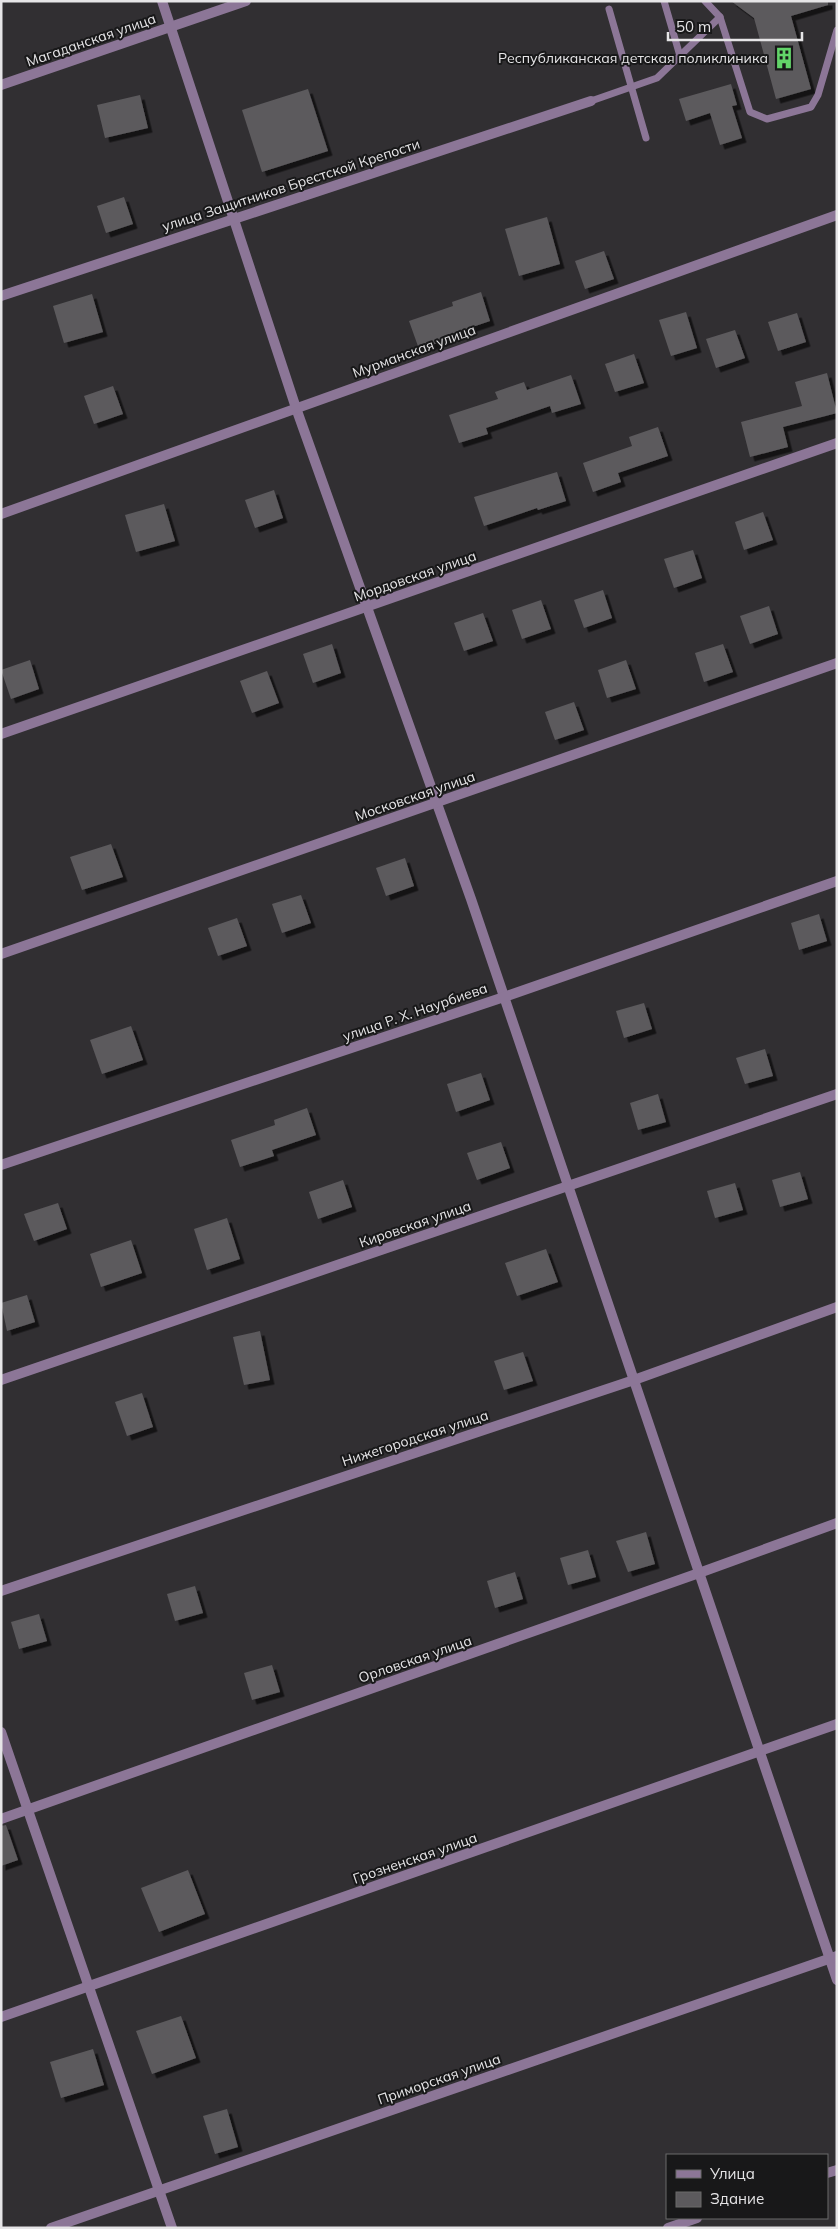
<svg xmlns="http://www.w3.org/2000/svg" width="838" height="2229" font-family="Mulish,sans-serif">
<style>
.building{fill:#5c5a5d;filter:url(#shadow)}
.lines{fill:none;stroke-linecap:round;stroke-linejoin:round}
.lane{stroke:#8c7697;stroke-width:7}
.street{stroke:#8c7697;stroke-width:10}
.labels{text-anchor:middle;stroke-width:4;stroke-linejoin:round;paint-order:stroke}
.street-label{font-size:14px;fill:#e6e5e7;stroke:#181819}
.poi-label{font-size:14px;fill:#e6e5e7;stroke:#181819;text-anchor:end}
</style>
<defs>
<filter id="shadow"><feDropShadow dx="4.5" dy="4.5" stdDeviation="0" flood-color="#0009"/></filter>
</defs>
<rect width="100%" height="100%" fill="#312f32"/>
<g class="building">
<polygon points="731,1 828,1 828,5 791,16 811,89 776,99 754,18"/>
<polygon points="731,84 737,105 732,106 742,138 720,145 710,113 686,121 679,99"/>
<polygon points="308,89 328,151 262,172 242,110"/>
<polygon points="140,95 148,128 105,138 97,105"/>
<polygon points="124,197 133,224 106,233 97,206"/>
<polygon points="547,217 560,264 519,276 505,229"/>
<polygon points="604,251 614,279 585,289 575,261"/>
<polygon points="481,292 490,321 446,336 447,340 419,349 409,321 453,306 452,302"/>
<polygon points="92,294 103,332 64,343 53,306"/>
<polygon points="686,312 697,348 671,356 659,320"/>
<polygon points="797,313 806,342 778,351 768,322"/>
<polygon points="735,330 745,358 716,368 706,339"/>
<polygon points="634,354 644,383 615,392 605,364"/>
<polygon points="827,373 837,413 783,427 788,447 750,457 741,422 802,406 795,382"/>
<polygon points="571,375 581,404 552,413 550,406 486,428 488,434 459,443 449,415 498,399 495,392 524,382 527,390"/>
<polygon points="113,386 123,414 94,424 84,396"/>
<polygon points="658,427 668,456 618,473 621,482 593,492 583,463 632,446 629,437"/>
<polygon points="557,472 566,501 538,510 537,508 484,526 474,497"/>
<polygon points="274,490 283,518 255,528 245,500"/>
<polygon points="164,504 175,541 136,552 125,515"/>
<polygon points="763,512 773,540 744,550 735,522"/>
<polygon points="693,550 702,578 674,588 664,559"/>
<polygon points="603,590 612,618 584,628 574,600"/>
<polygon points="541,600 551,629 522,639 512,610"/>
<polygon points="769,606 778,634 750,644 740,616"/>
<polygon points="483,613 493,641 464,651 454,623"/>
<polygon points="332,644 341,673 313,683 303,654"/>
<polygon points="723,644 733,672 704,682 695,653"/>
<polygon points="30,660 39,689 11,699 1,670"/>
<polygon points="626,660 636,689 607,698 598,670"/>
<polygon points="267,671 279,703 252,713 240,681"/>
<polygon points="574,702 584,730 555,740 545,712"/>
<polygon points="111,844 123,877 82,890 70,857"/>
<polygon points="405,858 414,886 386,896 376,868"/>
<polygon points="301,895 311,923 282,933 272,904"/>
<polygon points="819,914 827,941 799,950 791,923"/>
<polygon points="237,918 247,946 218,956 208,928"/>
<polygon points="644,1003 652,1029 624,1038 616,1011"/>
<polygon points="131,1026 143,1060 102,1074 90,1040"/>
<polygon points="765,1049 773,1076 745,1084 736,1058"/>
<polygon points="481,1073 490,1100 456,1112 447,1084"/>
<polygon points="658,1094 666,1122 638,1130 630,1103"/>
<polygon points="307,1108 316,1135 272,1150 274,1156 240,1167 231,1140 275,1125 274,1120"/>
<polygon points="501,1142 510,1168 477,1180 467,1153"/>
<polygon points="800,1172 808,1199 780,1207 772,1180"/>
<polygon points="343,1180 352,1207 318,1219 309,1192"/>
<polygon points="735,1183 743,1210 715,1218 707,1191"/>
<polygon points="58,1203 67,1229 34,1241 24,1214"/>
<polygon points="227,1218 240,1259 207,1270 194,1229"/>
<polygon points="131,1240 142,1273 101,1287 90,1254"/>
<polygon points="546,1249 558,1282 517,1296 505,1263"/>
<polygon points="27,1295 35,1322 7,1331 1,1303"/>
<polygon points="260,1331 270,1380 244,1385 233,1337"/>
<polygon points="523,1352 533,1381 504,1390 494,1361"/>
<polygon points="142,1393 153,1427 127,1436 115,1402"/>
<polygon points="646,1532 655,1564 628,1572 616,1541"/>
<polygon points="588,1550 596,1577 568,1585 560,1558"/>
<polygon points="515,1572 523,1599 495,1608 487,1581"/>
<polygon points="195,1586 203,1613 175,1621 167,1594"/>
<polygon points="39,1614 47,1641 19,1649 11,1622"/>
<polygon points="272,1665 280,1692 252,1700 244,1673"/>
<polygon points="6,1825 18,1860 1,1866 1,1826"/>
<polygon points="188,1870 205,1914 159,1932 141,1888"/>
<polygon points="181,2016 196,2058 152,2074 136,2031"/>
<polygon points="93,2049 104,2085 61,2098 50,2062"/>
<polygon points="227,2109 238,2147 215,2154 203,2116"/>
</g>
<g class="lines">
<g class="lane">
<polyline points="664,1 680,56"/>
<polyline points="705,1 720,17 750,112 767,119 811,107 818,95 837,30"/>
<polyline points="609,9 646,138"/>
<polyline points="591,101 657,78 720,17"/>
</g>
<g class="street">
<polyline points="162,1 296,408 471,899 837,1980"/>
<polyline points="1,85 246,1"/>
<polyline points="1,296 591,101"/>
<polyline points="1,514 837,215"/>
<polyline points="1,734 837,443"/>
<polyline points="1,954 837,663"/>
<polyline points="1,1165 504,997 837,881"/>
<polyline points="1,1380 837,1094"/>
<polyline points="1,1591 634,1380 837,1307"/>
<polyline points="1,1732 172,2228"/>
<polyline points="1,1819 699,1573 837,1523"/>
<polyline points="1,2017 837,1724"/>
<polyline points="827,2173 837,2170"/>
<polyline points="51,2228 837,1956"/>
<polyline points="668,2228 697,2218"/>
</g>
</g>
<defs>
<g id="building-bare" transform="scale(1.725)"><path d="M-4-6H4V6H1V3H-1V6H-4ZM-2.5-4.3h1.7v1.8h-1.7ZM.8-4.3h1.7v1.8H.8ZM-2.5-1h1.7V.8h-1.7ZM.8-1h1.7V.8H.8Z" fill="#62d469" stroke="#181819" stroke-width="2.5" paint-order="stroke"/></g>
</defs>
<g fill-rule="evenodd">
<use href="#building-bare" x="784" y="58"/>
</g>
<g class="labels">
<g class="street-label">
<text transform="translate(91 40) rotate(-19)" y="5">Магаданская улица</text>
<text transform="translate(291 185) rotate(-18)" y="5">улица Защитников Брестской Крепости</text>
<text transform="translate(414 351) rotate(-20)" y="5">Мурманская улица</text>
<text transform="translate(415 576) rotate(-19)" y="5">Мордовская улица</text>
<text transform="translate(415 796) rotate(-19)" y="5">Московская улица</text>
<text transform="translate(415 1012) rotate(-19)" y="5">улица Р. Х. Наурбиева</text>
<text transform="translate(415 1224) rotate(-19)" y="5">Кировская улица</text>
<text transform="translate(415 1438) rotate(-18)" y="5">Нижегородская улица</text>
<text transform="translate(415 1659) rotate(-19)" y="5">Орловская улица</text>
<text transform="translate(415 1858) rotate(-19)" y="5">Грозненская улица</text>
<text transform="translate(439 2079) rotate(-19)" y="5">Приморская улица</text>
</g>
<g class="poi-label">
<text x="768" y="63">Республиканская детская поликлиника</text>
</g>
</g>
<rect width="838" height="2229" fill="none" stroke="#e6e5e7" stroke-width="5"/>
<rect x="666" y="2154" width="162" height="65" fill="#181819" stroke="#6a6a6b"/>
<rect x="676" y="2170" width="25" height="8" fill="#8c7697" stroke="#6a6a6b"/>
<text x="710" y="2179" font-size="15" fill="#e6e5e7">Улица</text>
<rect x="676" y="2192" width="25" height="15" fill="#5c5a5d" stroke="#6a6a6b"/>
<text x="710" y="2204" font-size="15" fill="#e6e5e7">Здание</text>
<path d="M668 32v8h134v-8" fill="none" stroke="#e6e5e7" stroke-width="2.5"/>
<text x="676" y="32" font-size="15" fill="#e6e5e7" stroke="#181819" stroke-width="4" paint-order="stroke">50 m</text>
</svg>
